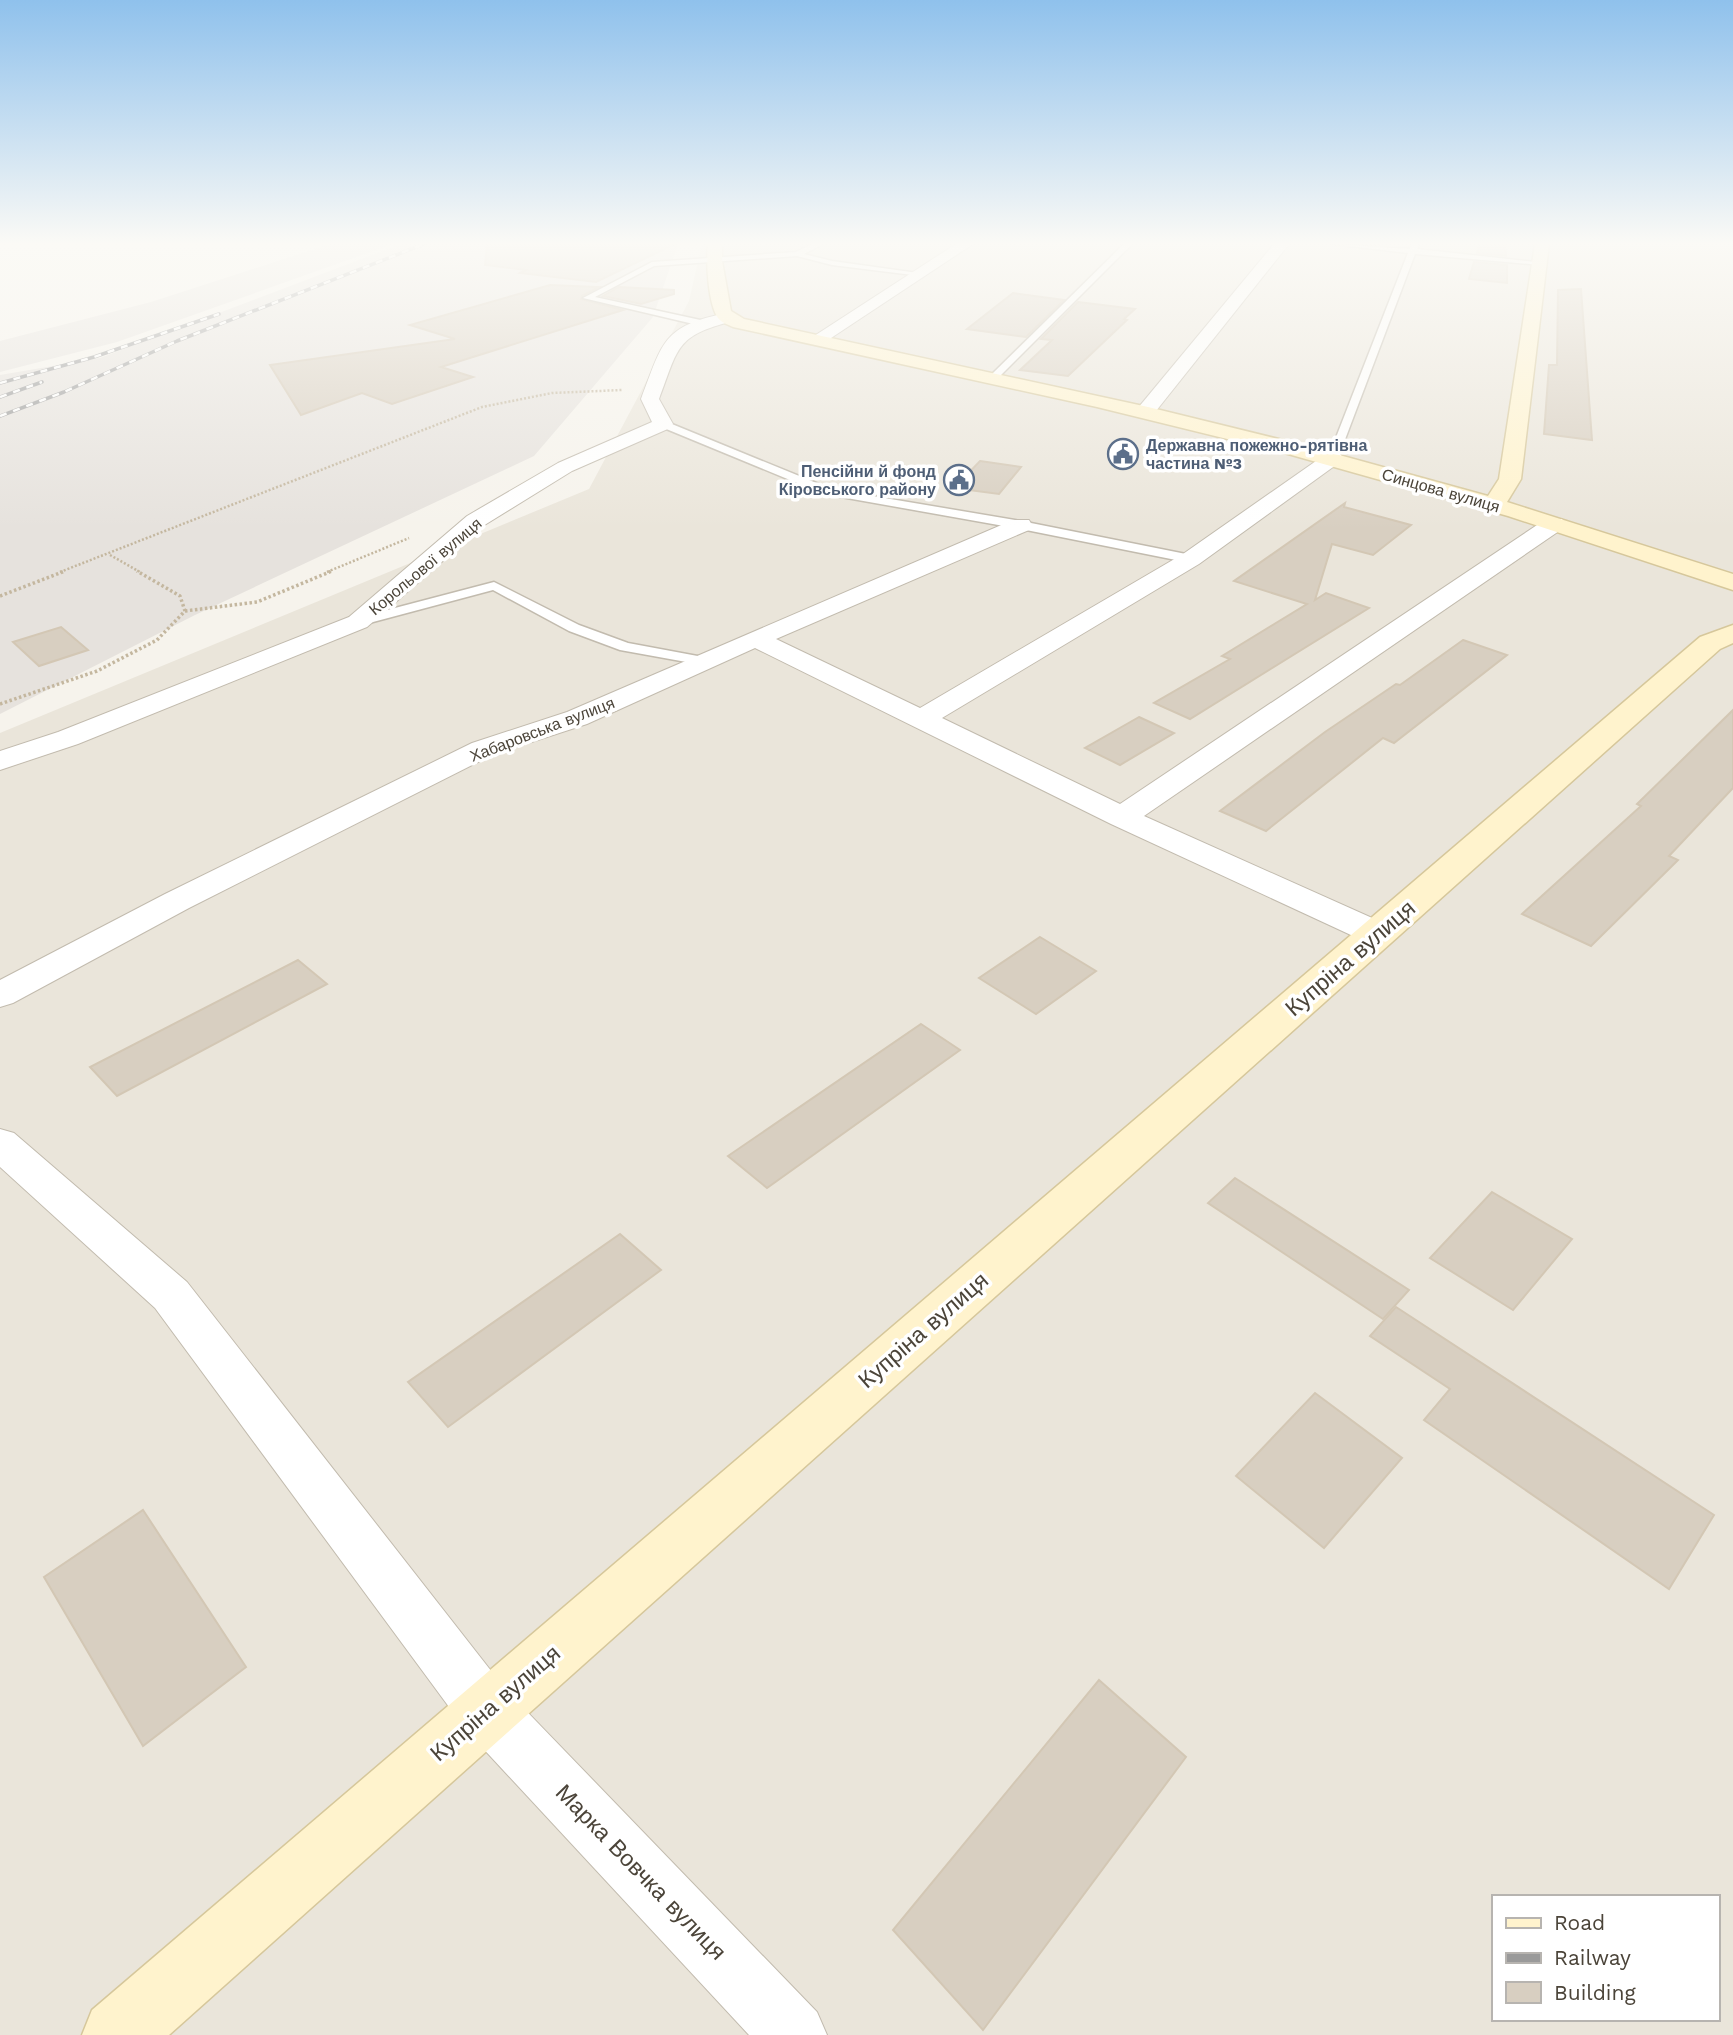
<svg xmlns="http://www.w3.org/2000/svg" width="1733" height="2035" font-family="'Work Sans',sans-serif">
<style>
.residential{fill:#eae5da;fill-rule:evenodd}
.industrial{fill:#e6e2dd}
.building{fill:#d8cfc1;stroke:#d3c7b4;stroke-width:2}
.lines{fill:none;stroke-linecap:round;stroke-linejoin:round}
.lane-casing{stroke:#c2bbae;stroke-width:3}
.street-casing{stroke:#c2bbae;stroke-width:2}
.secondary-casing{stroke:#d6c79b;stroke-width:3}
.path-far1{stroke:#c4b79f;stroke-width:2.5;stroke-dasharray:2 2;stroke-linecap:butt}
.path{stroke:#c4b79f;stroke-width:3.5;stroke-dasharray:2.5 2.5;stroke-linecap:butt}
.lane{fill:#fff;fill-rule:evenodd}
.street{fill:#fff;fill-rule:evenodd}
.secondary{fill:#fff3cd;fill-rule:evenodd}
.rail-casing{stroke:#9a9a9a;stroke-width:3.5}
.rail{stroke:#fff;stroke-width:2.5;stroke-dasharray:7;stroke-linecap:butt}
.labels{text-anchor:middle;stroke-width:7;stroke-linejoin:round;paint-order:stroke}
.far-service-label{font-size:16px;font-weight:bold;fill:#4e5e75;stroke:#fff;text-anchor:start}
.far-street-label{font-size:16px;fill:#4b4439;stroke:#fff}
.near-street-label{font-size:23px;fill:#4b4439;stroke:#fff}
</style>
<rect width="100%" height="100%" fill="#f6f3ec"/>
<path class="residential" d="M702,244h1031v1791h-1733v-1302l589,-244 100,-188zM1493,1897h224v122h-224z"/>
<g class="industrial">
<polygon points="330,244 393,244 117,342 0,372 0,341 151,302"/>
<polygon points="401,244 678,244 653,317 534,456 195,615 0,714 0,375 100,358"/>
</g>
<g class="building">
<polygon points="487,244 675,244 596,282 520,273 526,270 485,265"/>
<polygon points="1479,244 1505,244 1506,256 1477,253"/>
<polygon points="1474,262 1507,265 1507,283 1469,279"/>
<polygon points="550,285 599,287 582,296 581,299 623,310 441,367 473,377 392,404 362,393 301,415 270,365 455,339 410,325"/>
<polygon points="619,287 674,290 674,294 641,304 603,296"/>
<polygon points="1581,289 1592,440 1544,434 1549,365 1557,365 1558,290"/>
<polygon points="1013,293 1064,300 1026,337 967,329"/>
<polygon points="1078,302 1135,309 1124,319 1127,320 1068,376 1020,370 1052,340 1041,339"/>
<polygon points="980,461 1021,467 999,494 954,488"/>
<polygon points="1345,503 1344,507 1411,525 1373,555 1332,544 1315,600 1326,593 1369,608 1190,719 1154,703 1230,659 1222,656 1307,604 1234,581"/>
<polygon points="61,627 88,650 39,666 13,642"/>
<polygon points="1463,640 1507,655 1394,743 1383,738 1266,831 1220,811 1325,732 1396,684 1400,685"/>
<polygon points="1733,710 1733,788 1669,856 1678,860 1591,946 1522,914 1641,806 1637,804"/>
<polygon points="1139,717 1174,733 1120,765 1085,748"/>
<polygon points="1040,937 1096,971 1036,1014 979,978"/>
<polygon points="298,960 327,984 117,1096 90,1067"/>
<polygon points="921,1024 960,1050 767,1188 728,1156"/>
<polygon points="1235,1178 1409,1290 1383,1319 1208,1203"/>
<polygon points="1492,1192 1572,1239 1513,1310 1430,1258"/>
<polygon points="620,1234 661,1270 448,1427 408,1382"/>
<polygon points="1396,1307 1714,1515 1669,1589 1424,1420 1450,1389 1370,1336"/>
<polygon points="1315,1393 1402,1458 1324,1548 1236,1476"/>
<polygon points="143,1510 246,1667 143,1746 44,1577"/>
<polygon points="1099,1680 1186,1757 983,2030 893,1930"/>
</g>
<g class="lines">
<g class="lane-casing">
<g id="lane">
<polygon points="812,244 823,244 804,254 832,261 925,274 921,276 832,265 797,256 654,266 595,297 705,321 702,326 583,298 652,262 796,252"/>
<polygon points="1124,244 1132,244 996,380 990,380 990,376"/>
<polygon points="1332,244 1410,249 1411,244 1419,244 1417,249 1545,263 1541,265 1415,254 1338,458 1333,461 1328,458 1408,253"/>
<polygon points="659,422 667,422 831,489 1021,521 1191,555 1197,559 1191,563 1021,529 824,494 659,426"/>
<polygon points="494,582 579,625 628,643 703,657 710,661 703,665 620,650 569,631 493,590 358,626 351,622 353,619"/>
</g>
</g>
<g class="street-casing">
<g id="street">
<polygon points="956,244 973,244 822,344 816,345 808,340"/>
<polygon points="1274,244 1289,244 1152,416 1138,416 1135,412 1138,408"/>
<path d="M727,313l8,5 -2,3c-58,15 -54,26 -74,78l14,25 -3,4 -98,43 -89,55 -116,101 -289,117 -78,26v-19l58,-19 291,-115 118,-101 91,-53 94,-41 -11,-23c22,-57 21,-73 86,-86z"/>
<polygon points="1333,452 1340,454 1343,458 1340,462 1199,564 942,718 1120,804 1546,519 1562,519 1565,524 1562,529 1144,816 1390,926 1395,934 1390,942 1378,945 1366,942 1111,824 755,648 587,724 492,755 189,908 13,1003 0,1007 0,980 165,894 472,743 567,712 1013,520 1029,520 1032,525 1029,530 776,639 920,708 1183,554 1326,454"/>
<polygon points="0,1129 14,1133 187,1282 506,1690 817,2012 827,2035 749,2035 466,1730 155,1308 0,1167"/>
</g>
</g>
<g class="secondary-casing">
<g id="secondary">
<path d="M708,244h14v17l9,50 13,8 404,88 155,38 185,51 11,-17 36,-235h14l-28,235 -14,23 226,72v16l-225,-74 -220,-62 -191,-47 -364,-80c-6,-3 -11,-4 -15,-9 -10,-15 -12,-56 -10,-74z"/>
<polygon points="1733,625 1733,643 1720,649 169,2035 82,2035 92,2010 1700,637"/>
</g>
</g>
<g class="path-far1">
<polyline points="110,555 140,572"/>
<polyline points="60,572 482,407 552,393 622,390"/>
<polyline points="327,572 409,538"/>
</g>
<g class="path">
<polyline points="0,596 65,571"/>
<polyline points="185,611 257,602 332,571"/>
<polyline points="0,704 97,671 157,640 185,611 180,596 137,571"/>
</g>
<use href="#lane" class="lane"/>
<use href="#street" class="street"/>
<use href="#secondary" class="secondary"/>
<g class="rail-casing">
<g id="rail">
<polyline points="0,383 94,357 219,314"/>
<polyline points="0,397 42,382"/>
<polyline points="0,416 64,392 177,341 424,244"/>
</g>
</g>
<use href="#rail" class="rail"/>
</g>
<linearGradient id="sky" x2="0" y2="1"><stop stop-color="#8fc1ec"/><stop offset="0.46" stop-color="#fbfaf6"/><stop offset="1" stop-color="#fbfaf6" stop-opacity="0"/></linearGradient>
<rect width="1733" height="529" fill="url(#sky)"/>
<defs>
<g id="civic-ring" transform="scale(1.575)"><circle r="9.5" fill="#fff" stroke="#5c6f8a" stroke-width="1.5"/><path d="M-.6-6.5H3V-4.5H.6V-3L4-1V1h2V6H-6V1h2V-1L-.6-3ZM-1.2 2.5V6h2.4V2.5Z" fill="#5c6f8a"/></g>
</defs>
<g fill-rule="evenodd">
<use href="#civic-ring" x="1123" y="454"/>
<use href="#civic-ring" x="959" y="480"/>
</g>
<g class="labels">
<g class="far-service-label">
<text x="1146" y="451">Державна пожежно-рятівна<tspan x="1146" dy="18">частина №3</tspan></text>
<text x="936" y="477" text-anchor="end">Пенсійни й фонд<tspan x="936" dy="18">Кіровського району</tspan></text>
</g>
<g class="far-street-label">
<text transform="translate(1441 490) rotate(16)" y="6">Синцова вулиця</text>
<text transform="translate(425 566) rotate(-40)" y="6">Корольової вулиця</text>
<text transform="translate(542 729) rotate(-21)" y="6">Хабаровська вулиця</text>
</g>
<g class="near-street-label">
<text transform="translate(1350 958) rotate(-41)" y="8">Купріна вулиця</text>
<text transform="translate(923 1330) rotate(-41)" y="8">Купріна вулиця</text>
<text transform="translate(495 1703) rotate(-41)" y="8">Купріна вулиця</text>
<text transform="translate(641 1872) rotate(46)" y="8">Марка Вовчка вулиця</text>
</g>
</g>
<rect x="1492" y="1895" width="228" height="126" fill="#ffffff" stroke="#b7b4b0" stroke-width="2"/>
<rect x="1506" y="1918" width="35" height="10" fill="#fff3cd" stroke="#b7b4b0" stroke-width="2"/>
<text x="1554" y="1930" font-size="21" fill="#4b4439">Road</text>
<rect x="1506" y="1953" width="35" height="10" fill="#9a9a9a" stroke="#b7b4b0" stroke-width="2"/>
<text x="1554" y="1965" font-size="21" fill="#4b4439">Railway</text>
<rect x="1506" y="1982" width="35" height="21" fill="#d8cfc1" stroke="#b7b4b0" stroke-width="2"/>
<text x="1554" y="2000" font-size="21" fill="#4b4439">Building</text>
</svg>
